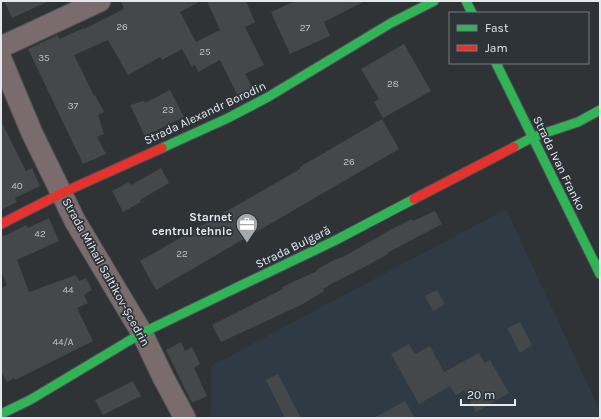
<svg xmlns="http://www.w3.org/2000/svg" width="601" height="419" font-family="Karla,sans-serif">
<style>
.built{fill:#2f3a44}
.building{fill:#45484b}
.lines{fill:none;stroke-linecap:round;stroke-linejoin:round}
.street-casing{stroke:#4d5053;stroke-width:23}
.fast-casing{stroke:#4d5053;stroke-width:11}
.jam-casing{stroke:#4d5053;stroke-width:11}
.street{stroke:#7a6c6c;stroke-width:21}
.fast{stroke:#30b455;stroke-width:9}
.jam{stroke:#e5322d;stroke-width:9}
.labels{text-anchor:middle;stroke-width:3.5;stroke-linejoin:round;paint-order:stroke}
.number-label{font-size:10px;fill:#bdc1c5}
.street-label{font-size:12px;fill:#e5e9ee;stroke:#2c3339}
.poi-label{font-size:12px;font-weight:bold;fill:#e5e9ee;stroke:#2c3339;text-anchor:end}
</style>
<rect width="100%" height="100%" fill="#2f3336"/>
<polygon class="built" points="506,209 600,411 600,418 210,418 211,366"/>
<g class="building">
<polygon points="4,1 49,1 12,18"/>
<polygon points="121,1 201,1 180,12 196,42 220,30 207,1 246,1 255,22 245,27 264,65 245,74 254,90 239,98 220,60 198,72 195,65 192,67 182,49 162,60 160,57 128,75 108,40 74,55 94,96 95,95 104,112 98,115 104,134 97,137 106,154 83,164 28,49 58,35 59,39 84,28 84,29 124,9"/>
<polygon points="295,1 365,1 324,22 330,36 290,54 271,12"/>
<polygon points="404,44 431,91 383,118 374,102 379,99 361,69"/>
<polygon points="170,90 184,117 145,136 130,105 144,101 145,103"/>
<polygon points="382,119 399,149 156,290 140,261 300,169 300,167"/>
<polygon points="1,121 26,171 32,168 40,186 15,198 17,202 1,210"/>
<polygon points="161,168 169,183 140,200 141,202 123,212 112,191 129,182 131,185"/>
<polygon points="435,211 442,224 387,253 388,254 370,264 333,283 323,289 324,291 303,304 221,342 212,325 283,289 282,287 317,271 316,270 334,260 345,256 390,230 412,219 413,221"/>
<polygon points="49,218 59,241 17,260 29,292 76,275 79,281 86,278 92,290 84,295 88,303 77,308 93,341 15,380 14,378 7,382 1,372 1,288 7,285 1,271 1,236 7,235 26,225 28,228"/>
<polygon points="437,290 445,304 433,311 425,296"/>
<polygon points="520,322 532,345 520,353 507,328"/>
<polygon points="181,342 185,351 192,347 200,364 194,368 207,396 192,403 166,350"/>
<polygon points="409,344 415,354 430,346 444,372 479,353 485,363 490,360 509,393 476,412 464,390 456,395 450,386 419,404 391,354"/>
<polygon points="278,374 301,418 285,418 266,380"/>
<polygon points="133,381 141,396 103,415 95,400"/>
<polygon points="405,401 415,418 374,418"/>
</g>
<g class="lines">
<g class="street-casing">
<g id="street">
<polyline points="1,47 100,1"/>
<polyline points="1,59 32,133 75,221 142,333 163,377 185,418"/>
</g>
</g>
<g class="fast-casing">
<g id="fast">
<polyline points="466,1 472,13"/>
<polyline points="496,63 600,274"/>
<polyline points="514,147 533,137 578,122 600,110"/>
<polyline points="162,148 228,118 268,97 391,23 434,1"/>
<polyline points="1,414 30,400 142,333 336,240 414,199"/>
</g>
</g>
<g class="jam-casing">
<g id="jam">
<polyline points="414,199 514,147"/>
<polyline points="1,224 62,193 162,148"/>
</g>
</g>
<use href="#street" class="street"/>
<use href="#fast" class="fast"/>
<use href="#jam" class="jam"/>
</g>
<defs>
<g id="office-pin" transform="scale(1.15)"><path d="M0 17L-7.5 6A9.5 9.5 0 1 1 7.5 6Z" fill="#a5a9ae" stroke="#2c3339"/><path d="M-6-3h4V-5.5h4V-3h4V5H-6ZM-1-4.5V-3h2v-1.5ZM-6 0V1H6V0Z" fill="#fff"/></g>
</defs>
<g fill-rule="evenodd">
<use href="#office-pin" x="247" y="224"/>
</g>
<g class="labels">
<g class="number-label">
<text x="122" y="30">26</text>
<text x="305" y="31">27</text>
<text x="205" y="55">25</text>
<text x="44" y="61">35</text>
<text x="393" y="87">28</text>
<text x="73" y="109">37</text>
<text x="168" y="113">23</text>
<text x="349" y="165">26</text>
<text x="17" y="189">40</text>
<text x="40" y="237">42</text>
<text x="182" y="257">22</text>
<text x="68" y="293">44</text>
<text x="63" y="345">44/A</text>
</g>
<g class="street-label">
<text transform="translate(205 113) rotate(-25)" y="4">Strada Alexandr Borodin</text>
<text transform="translate(559 163) rotate(64)" y="4">Strada Ivan Franko</text>
<text transform="translate(293 247) rotate(-26)" y="4">Strada Bulgară</text>
<text transform="translate(106 272) rotate(61)" y="4">Strada Mihail Saltîkov-Șcedrin</text>
</g>
<g class="poi-label">
<text x="232" y="221">Starnet<tspan x="232" dy="14">centrul tehnic</tspan></text>
</g>
</g>
<rect width="601" height="419" fill="none" stroke="#e5e9ee" stroke-width="4"/>
<rect x="449" y="12" width="140" height="52" fill="#2c3339" stroke="#767c81"/>
<rect x="457" y="25" width="20" height="6" fill="#30b455" stroke="#767c81"/>
<text x="485" y="32" font-size="12" fill="#e5e9ee">Fast</text>
<rect x="457" y="45" width="20" height="6" fill="#e5322d" stroke="#767c81"/>
<text x="485" y="52" font-size="12" fill="#e5e9ee">Jam</text>
<path d="M461 399v6h54v-6" fill="none" stroke="#e5e9ee" stroke-width="2"/>
<text x="467" y="399" font-size="12" fill="#e5e9ee" stroke="#2c3339" stroke-width="3" paint-order="stroke">20 m</text>
</svg>
